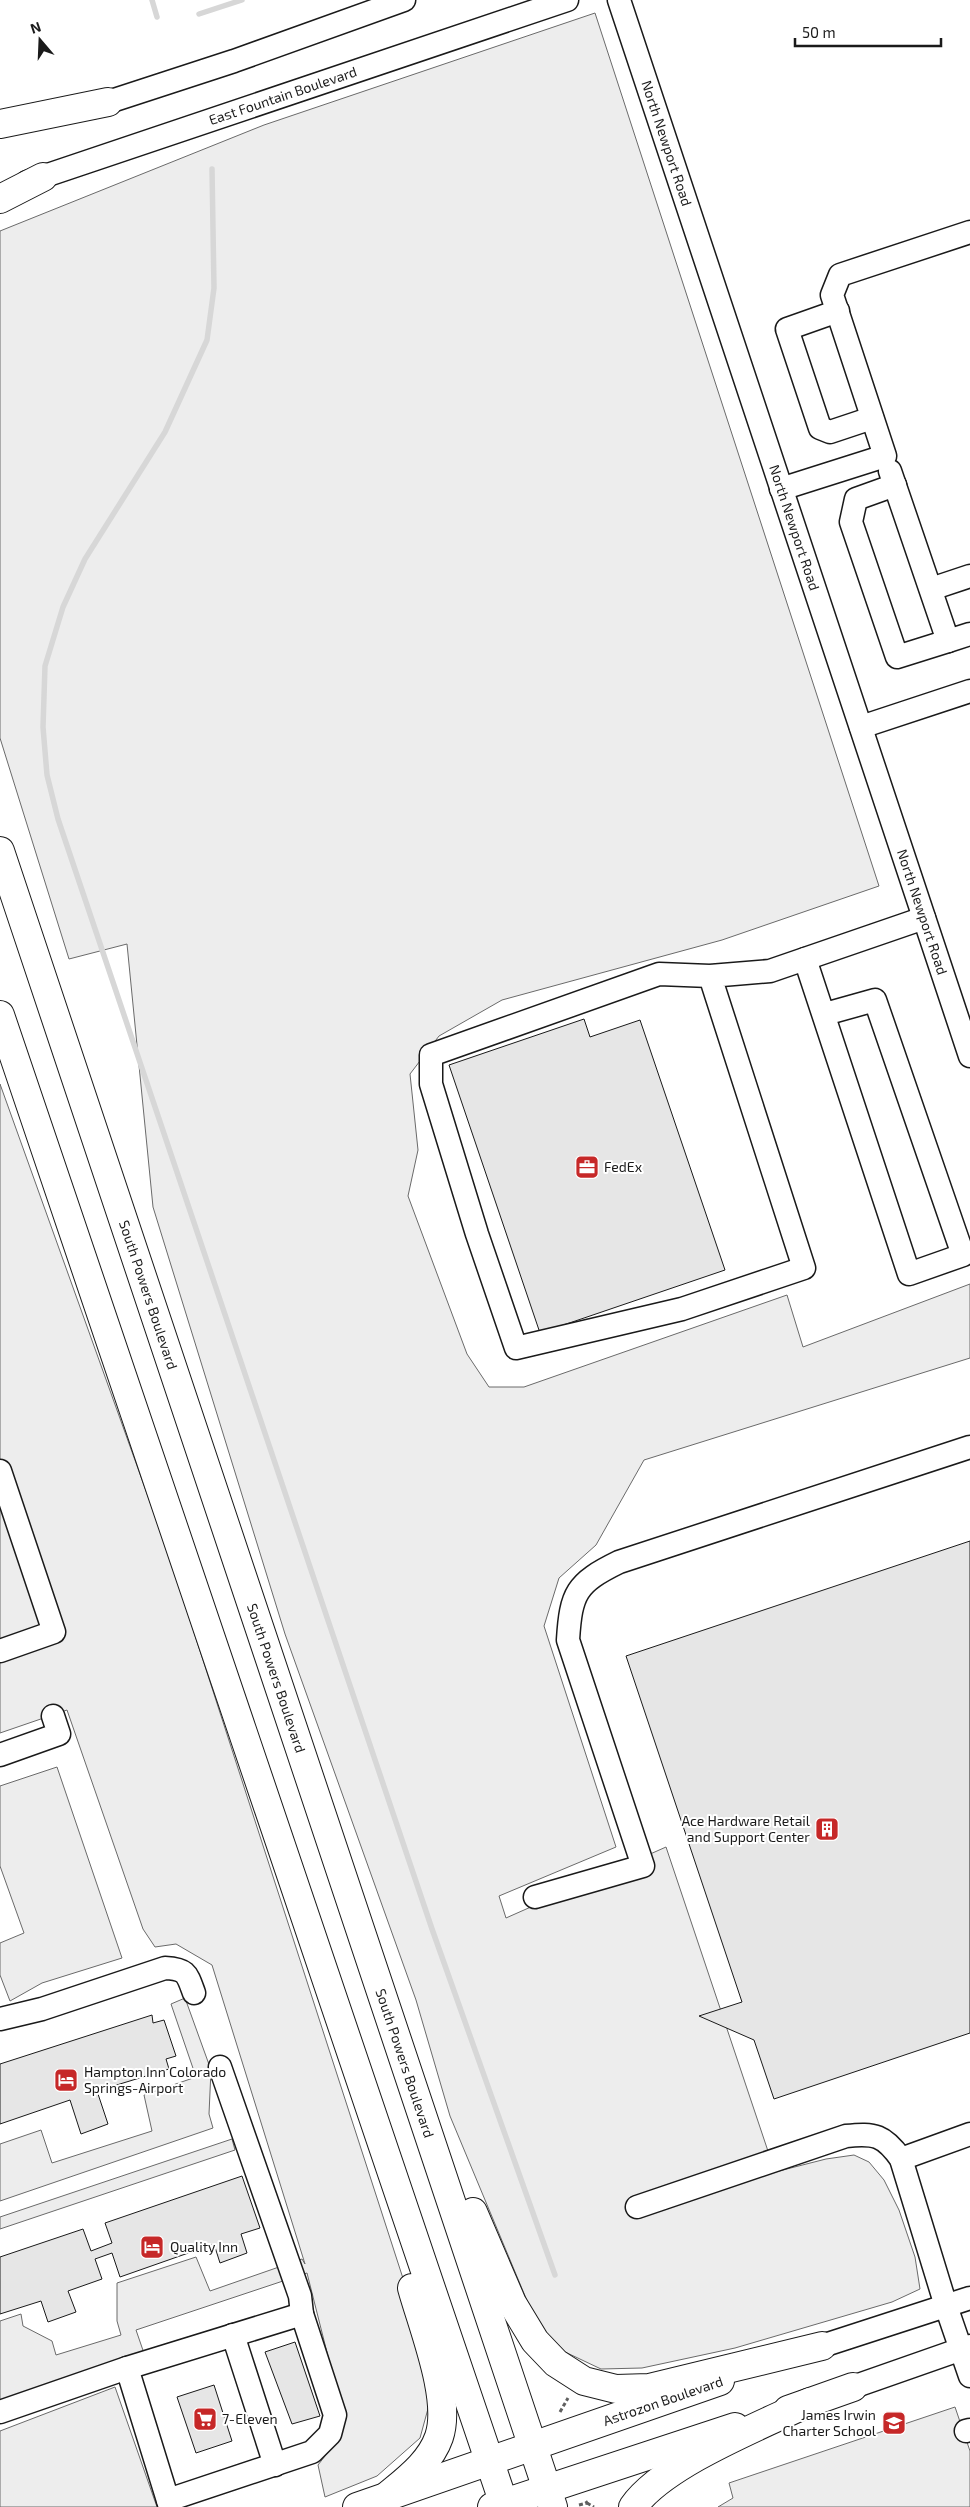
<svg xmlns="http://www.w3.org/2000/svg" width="970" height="2507" font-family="'Exo 2',sans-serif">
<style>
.built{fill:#ededed;stroke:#6a6a6a}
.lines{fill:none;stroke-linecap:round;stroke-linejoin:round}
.stream{stroke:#d7d7d7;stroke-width:5.5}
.building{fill:#e6e6e6;stroke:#1a1a1a}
.minor-casing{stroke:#1a1a1a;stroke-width:25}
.major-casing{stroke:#1a1a1a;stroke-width:30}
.highway-casing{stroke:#1a1a1a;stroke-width:30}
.path{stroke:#5f5f5f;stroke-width:3;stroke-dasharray:4 2.5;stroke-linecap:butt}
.minor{stroke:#fff;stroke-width:22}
.major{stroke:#fff;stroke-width:28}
.highway{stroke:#fff;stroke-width:28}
.labels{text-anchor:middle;stroke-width:4;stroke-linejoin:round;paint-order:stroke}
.street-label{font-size:14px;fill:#1a1a1a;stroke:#fff}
.poi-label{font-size:14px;fill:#1a1a1a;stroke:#fff;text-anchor:start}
</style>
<rect width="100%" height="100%" fill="#fff"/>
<g class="built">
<polygon points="595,13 879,886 722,940 502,1000 439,1036 410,1074 418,1150 408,1196 467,1354 489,1387 524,1387 787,1295 803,1347 970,1284 970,1358 644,1460 596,1545 559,1578 544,1626 616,1847 499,1896 506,1918 666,1847 775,2172 826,2159 854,2155 869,2162 884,2180 899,2210 915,2257 920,2289 892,2302 735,2348 642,2368 601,2369 563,2351 546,2333 528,2303 450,2116 416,2000 285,1634 153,1207 127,944 69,959 0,738 0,231 264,125"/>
<polygon points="0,1084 169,1555 410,2300 432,2394 420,2438 377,2476 325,2497 318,2465 342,2434 342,2412 307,2273 136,2330 147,2362 0,2413 0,2321 21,2314 23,2326 52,2341 56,2355 121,2335 117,2321 117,2283 196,2257 210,2291 302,2259 305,2264 212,1965 176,1944 155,1947 143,1929 67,1710 0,1733"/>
<polygon points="57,1767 122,1958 42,1983 10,2001 0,1975 0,1943 24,1933 0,1866 0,1786"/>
<polygon points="185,1998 211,2070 209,2114 213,2128 0,2201 0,2144 41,2130 52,2163 152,2131 144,2095 196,2077 171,2004"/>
<polygon points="232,2139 235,2150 0,2229 0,2217"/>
<polygon points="115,2387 157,2507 0,2507 0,2431"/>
<polygon points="955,2407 970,2451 970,2507 718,2507 733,2498 729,2483"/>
</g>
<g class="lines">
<g class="stream">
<polyline points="152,0 157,17"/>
<polyline points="199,14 242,0"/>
<polyline points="212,169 214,288 207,340 165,432 85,559 63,607 45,666 43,727 47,775 58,819 432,1929 555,2275"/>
</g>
</g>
<g class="building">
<polygon points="584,1019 590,1037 640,1020 725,1270 540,1333 449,1065"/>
<polygon points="970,1541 970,2033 774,2099 754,2040 699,2016 742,2002 626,1656"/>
<polygon points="152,2015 153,2023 164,2020 176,2056 166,2059 169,2069 97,2091 108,2124 81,2134 70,2100 0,2124 0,2064"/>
<polygon points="242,2176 260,2228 241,2234 247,2253 220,2263 214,2244 120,2277 112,2253 95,2259 102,2279 68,2291 76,2312 48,2322 41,2301 0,2314 0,2257 83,2229 91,2251 112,2243 105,2223"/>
<polygon points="295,2342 320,2416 292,2424 265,2352"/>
<polygon points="214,2385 232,2441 196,2453 177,2397"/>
</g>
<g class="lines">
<g class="minor-casing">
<g id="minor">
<path id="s1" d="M619,0l351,1056"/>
<polyline points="93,107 234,61 404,0"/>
<path id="s2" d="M27,182l540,-182"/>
<polyline points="838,311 787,329 820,428 830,432 872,418"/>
<polyline points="890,471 948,641 970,634"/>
<polyline points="895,485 856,499 851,522 897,657 948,641"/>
<polyline points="781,489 885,456 832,295 840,275 970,232"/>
<polyline points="931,589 970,576"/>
<polyline points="861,727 970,691"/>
<polyline points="805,959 909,1274 963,1255 875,1000 825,1014"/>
<polyline points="710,976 804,1268 682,1309 516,1348 477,1234 431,1084 431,1055 659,974 710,976 770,971 924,918"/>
<polyline points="0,1471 54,1632 0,1651"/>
<polyline points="0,1755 59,1734 53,1716"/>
<path d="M535,1897l108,-31 -75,-226c3,-47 8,-57 51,-78l351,-115"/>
<path d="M0,2019l42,-10 123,-41c22,1 22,6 29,25"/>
<polyline points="220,2067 300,2296 302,2314"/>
<polyline points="901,2159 970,2134"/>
<path d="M637,2207l209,-71c29,-3 38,-1 55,23l45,147 24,70"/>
<polyline points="233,2335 275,2465"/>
<polyline points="822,2346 970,2298"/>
<polyline points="127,2368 302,2314 335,2415 330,2434 312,2452 168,2500"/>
<polyline points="853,2387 970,2346"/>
<polyline points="0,2412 127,2368 170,2507"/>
<polyline points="966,2431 970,2430"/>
</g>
</g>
<g class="major-casing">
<g id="major">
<polyline points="788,2410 853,2387"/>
<polyline points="357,2507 720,2381"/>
<polyline points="492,2507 735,2427"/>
</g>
</g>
<g class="highway-casing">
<g id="highway">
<polyline points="0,124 108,102"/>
<polyline points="0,199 43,177"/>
<path id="s3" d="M0,851l553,1656"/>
<polyline points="0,1015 505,2507"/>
<polyline points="473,2212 512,2303 535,2341 556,2363 584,2381 616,2389 649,2388 822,2346"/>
<path d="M386,2497c20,-17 44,-34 53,-60 13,-38 -16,-109 -27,-149"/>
<path d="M633,2507c30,-43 127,-81 177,-105"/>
</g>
</g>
<g class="path">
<polyline points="560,2412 568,2398"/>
<polyline points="587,2503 594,2507"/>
<polyline points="579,2505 587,2503 585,2500"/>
</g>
<use href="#minor" class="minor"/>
<use href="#major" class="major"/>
<use href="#highway" class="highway"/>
</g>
<defs>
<g id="office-square" transform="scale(1.25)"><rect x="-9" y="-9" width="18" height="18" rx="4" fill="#c62828" stroke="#fff"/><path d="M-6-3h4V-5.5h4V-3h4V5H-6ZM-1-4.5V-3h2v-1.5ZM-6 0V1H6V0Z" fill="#fff"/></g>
<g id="building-square" transform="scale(1.25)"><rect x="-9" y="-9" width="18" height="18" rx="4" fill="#c62828" stroke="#fff"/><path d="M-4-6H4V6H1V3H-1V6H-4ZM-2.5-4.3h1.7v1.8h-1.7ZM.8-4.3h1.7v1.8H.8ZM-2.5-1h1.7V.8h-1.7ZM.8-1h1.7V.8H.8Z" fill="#fff"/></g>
<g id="hotel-square" transform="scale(1.25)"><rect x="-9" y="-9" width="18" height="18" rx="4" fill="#c62828" stroke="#fff"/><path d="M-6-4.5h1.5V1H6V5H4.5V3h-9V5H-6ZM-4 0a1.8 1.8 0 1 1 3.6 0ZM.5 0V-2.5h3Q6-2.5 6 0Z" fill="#fff"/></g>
<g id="supermarket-square" transform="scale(1.25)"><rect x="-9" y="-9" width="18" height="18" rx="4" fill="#c62828" stroke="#fff"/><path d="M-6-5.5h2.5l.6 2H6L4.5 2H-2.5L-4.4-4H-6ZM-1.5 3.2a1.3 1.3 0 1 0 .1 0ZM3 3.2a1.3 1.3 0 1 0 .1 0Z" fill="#fff"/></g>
<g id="school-square" transform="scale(1.25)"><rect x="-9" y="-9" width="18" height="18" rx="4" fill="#c62828" stroke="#fff"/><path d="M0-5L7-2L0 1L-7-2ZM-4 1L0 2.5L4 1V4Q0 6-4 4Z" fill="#fff"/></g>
</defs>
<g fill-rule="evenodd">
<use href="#office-square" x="587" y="1167"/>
<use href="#building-square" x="827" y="1829"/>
<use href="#hotel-square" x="66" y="2080"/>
<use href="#hotel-square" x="152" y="2247"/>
<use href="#supermarket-square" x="205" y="2419"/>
<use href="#school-square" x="894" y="2423"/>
</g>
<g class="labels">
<g class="street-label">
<text dy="5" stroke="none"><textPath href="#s2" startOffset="270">East Fountain Boulevard</textPath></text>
<text dy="5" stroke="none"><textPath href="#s1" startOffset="151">North Newport Road</textPath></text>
<text dy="5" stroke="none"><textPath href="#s1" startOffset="556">North Newport Road</textPath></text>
<text dy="5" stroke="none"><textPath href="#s1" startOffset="961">North Newport Road</textPath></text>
<text dy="5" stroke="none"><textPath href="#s3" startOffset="468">South Powers Boulevard</textPath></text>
<text dy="5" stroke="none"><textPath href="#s3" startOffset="872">South Powers Boulevard</textPath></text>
<text dy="5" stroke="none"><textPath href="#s3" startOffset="1278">South Powers Boulevard</textPath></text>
<text transform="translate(663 2401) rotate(-19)" y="5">Astrozon Boulevard</text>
</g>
<g class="poi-label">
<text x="604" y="1172">FedEx</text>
<text x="810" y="1826" text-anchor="end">Ace Hardware Retail<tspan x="810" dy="16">and Support Center</tspan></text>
<text x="84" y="2077">Hampton Inn Colorado<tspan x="84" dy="16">Springs-Airport</tspan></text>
<text x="170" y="2252">Quality Inn</text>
<text x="876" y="2420" text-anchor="end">James Irwin<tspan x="876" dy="16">Charter School</tspan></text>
<text x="222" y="2424">7-Eleven</text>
</g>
</g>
<g transform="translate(40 40) rotate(341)" stroke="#ffffff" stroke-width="4" paint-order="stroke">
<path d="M0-4L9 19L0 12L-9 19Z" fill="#1a1a1a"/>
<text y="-8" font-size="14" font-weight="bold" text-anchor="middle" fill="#1a1a1a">N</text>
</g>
<path d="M795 38v8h146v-8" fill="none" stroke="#1a1a1a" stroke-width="2.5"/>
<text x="802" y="38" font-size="15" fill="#1a1a1a" stroke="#ffffff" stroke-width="4" paint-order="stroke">50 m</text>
</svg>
